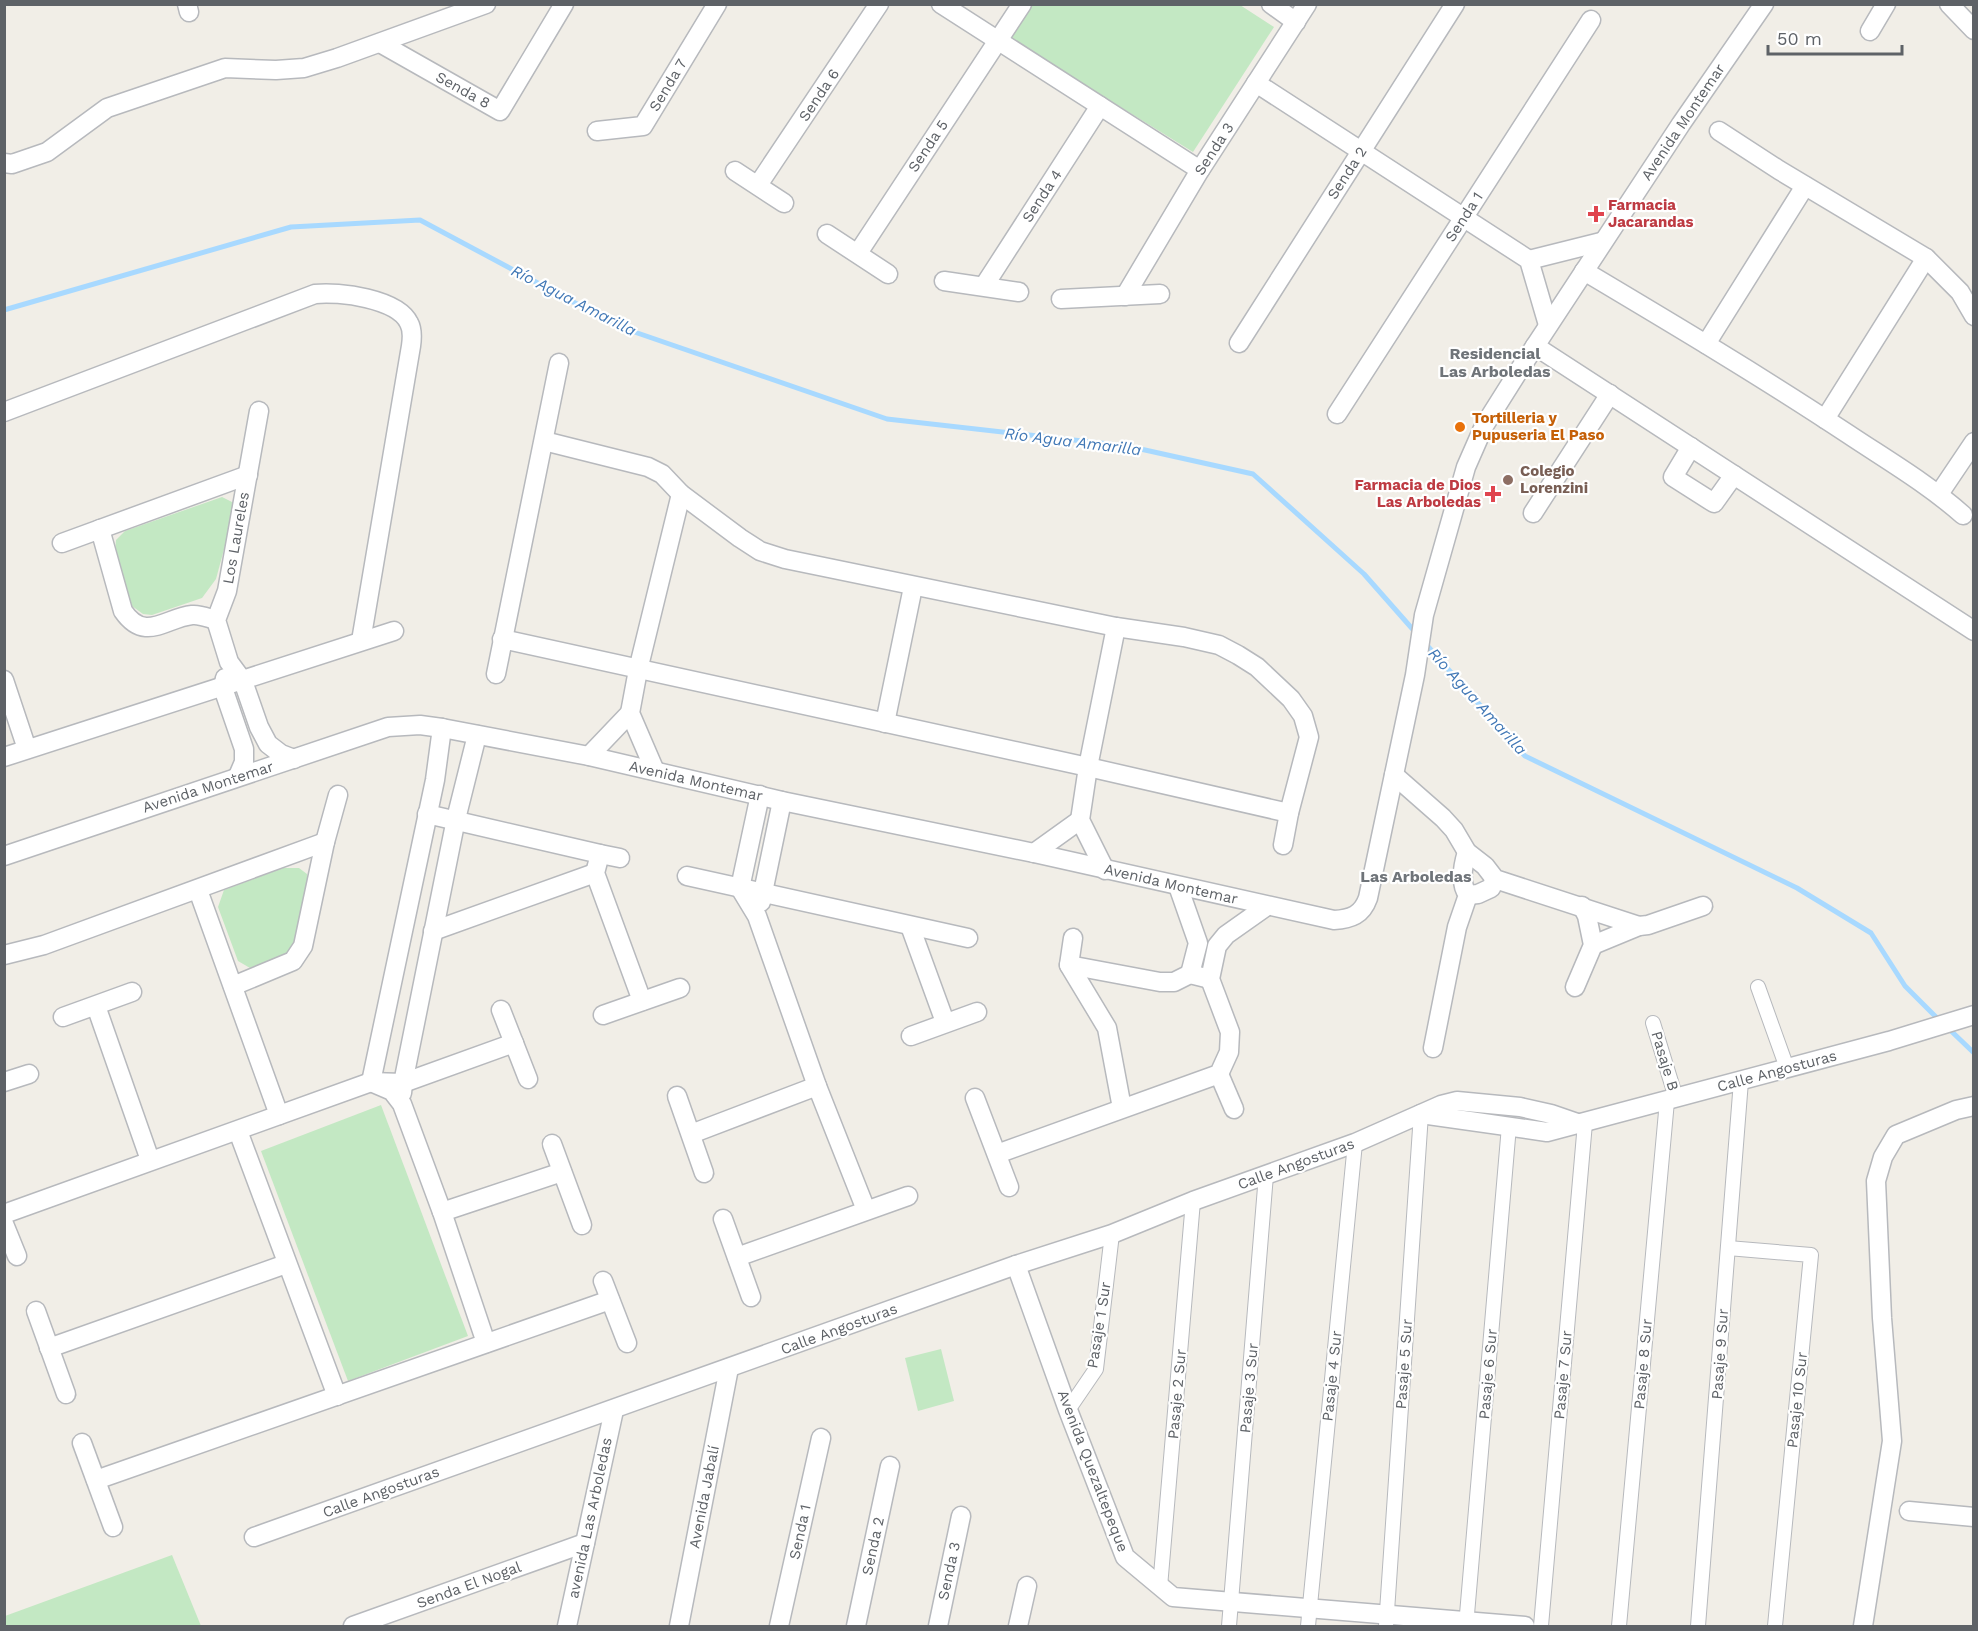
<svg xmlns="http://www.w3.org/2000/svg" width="1978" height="1631" font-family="'Work Sans',sans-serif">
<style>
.green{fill:#c3e8c3}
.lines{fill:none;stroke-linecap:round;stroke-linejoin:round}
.stream{stroke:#a8d9ff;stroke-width:5}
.pedestrian-casing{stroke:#b7b9bd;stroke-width:16}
.minor-casing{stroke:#b7b9bd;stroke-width:21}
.pedestrian{stroke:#fff;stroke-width:14}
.minor{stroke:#fff;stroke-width:18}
.health-dot{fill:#e0444e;stroke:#fff;stroke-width:2}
.food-dot{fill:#e8710a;stroke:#fff;stroke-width:2}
.education-dot{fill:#8d6e63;stroke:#fff;stroke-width:2}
.labels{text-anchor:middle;stroke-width:4.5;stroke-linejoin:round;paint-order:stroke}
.street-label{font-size:15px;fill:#5e6267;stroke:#fff}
.health-label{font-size:15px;font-weight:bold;fill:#be3a42;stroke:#fff;text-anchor:start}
.food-label{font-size:15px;font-weight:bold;fill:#c56008;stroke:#fff;text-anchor:start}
.education-label{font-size:15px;font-weight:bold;fill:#785e54;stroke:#fff;text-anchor:start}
.water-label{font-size:16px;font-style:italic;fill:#4178b6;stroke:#fff}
.neighbourhood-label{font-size:16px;font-weight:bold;fill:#6f7479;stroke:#fff}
</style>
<rect width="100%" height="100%" fill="#f1eee7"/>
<g class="green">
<polygon points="1027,4 1240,5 1274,27 1193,152 1006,36"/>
<polygon points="222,497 234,503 233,516 216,579 202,598 152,615 143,614 132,606 115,552 116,540 125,531"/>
<path d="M283,868h16l8,6c2,16 -5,67 -17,78 -9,8 -28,11 -40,16l-12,-7 -20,-54 6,-17z"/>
<polygon points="381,1105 468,1336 348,1381 261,1151"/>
<polygon points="941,1349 954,1401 918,1411 905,1358"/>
<polygon points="172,1555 201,1626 5,1626 5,1616"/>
</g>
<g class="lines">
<g class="stream">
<polyline points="4,310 291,227 420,220 620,327 887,419 1127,446 1253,474 1364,574 1416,633"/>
<polyline points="1424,642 1525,756 1797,888 1871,933 1905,986 1940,1021"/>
<polyline points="1947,1027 1974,1053"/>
</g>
<g class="pedestrian-casing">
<g id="pedestrian">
<polyline points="1758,987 1787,1068"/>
<polyline points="1653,1023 1676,1098"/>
<polyline points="1728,1248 1811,1255 1775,1626"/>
<polyline points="1068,1410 1096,1369 1112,1234"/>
<polyline points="1160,1587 1193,1201"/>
<polyline points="1229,1626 1266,1175"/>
<polyline points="1308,1626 1355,1143"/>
<polyline points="1386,1626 1421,1114"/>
<polyline points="1466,1626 1509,1126"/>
<polyline points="1541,1626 1585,1123"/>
<polyline points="1619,1626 1667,1101"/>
<polyline points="1698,1626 1741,1081"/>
</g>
</g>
<g class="minor-casing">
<g id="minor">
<polyline points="187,4 189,12"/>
<polyline points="941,4 1200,170"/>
<polyline points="1271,4 1296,22"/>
<polyline points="1949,4 1974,30"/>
<polyline points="1870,31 1886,4"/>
<polyline points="380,43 500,111 564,4"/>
<polyline points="1256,83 1529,260 1548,325"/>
<polyline points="597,131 643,126 717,4"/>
<polyline points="1719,131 1779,170 1926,258 1960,292 1974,316"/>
<polyline points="4,163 12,164 47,152 107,108 225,68 276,70 304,68 337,58 486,4"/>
<polyline points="735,171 784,203"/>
<polyline points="758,185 879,4"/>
<polyline points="827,234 888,274"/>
<polyline points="858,253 1022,4"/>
<polyline points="1529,260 1601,242"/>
<path d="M1584,271c89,53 178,106 264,163 39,26 80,50 115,81"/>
<polyline points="944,281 1019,292"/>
<polyline points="984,286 1100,106"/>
<polyline points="1125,296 1200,170 1307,4"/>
<polyline points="1061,299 1160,294"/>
<polyline points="1239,343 1455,4"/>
<polyline points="1706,344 1805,186"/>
<polyline points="1535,346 1974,631"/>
<polyline points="259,411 227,591 216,620 229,662 243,681 259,727 268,744 281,754 294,759"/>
<path d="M4,412l311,-118c24,-3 83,5 94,29 4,7 3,16 2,23l-50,295"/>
<polyline points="1337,414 1591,20"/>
<polyline points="1825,419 1926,258"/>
<polyline points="544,441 648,467 662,474 681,494 740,538 760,551 785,559 1116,627 1184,637 1219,645 1238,655 1257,667 1291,699 1303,716 1309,737 1289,813 1283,845"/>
<polyline points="1691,447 1673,477 1714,503 1734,475"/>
<polyline points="1939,494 1974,442"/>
<polyline points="1533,513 1610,394"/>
<path d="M100,529l23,82c22,32 42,7 69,4 8,-1 16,3 24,5"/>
<polyline points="62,543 248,475"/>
<polyline points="502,639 1088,767 1289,813"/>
<polyline points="496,674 559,363"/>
<polyline points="225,678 223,688 244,749 244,762 238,776"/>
<polyline points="4,680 27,749"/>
<polyline points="885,723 913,587"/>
<polyline points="442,728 435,780 371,1082 392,1091 402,1104 442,1212 486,1343"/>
<polyline points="589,756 630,713"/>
<polyline points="4,757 394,631"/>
<polyline points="655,771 630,713 638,670 681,494"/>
<polyline points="1394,775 1443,818 1454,830 1467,852 1485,866 1495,879 1639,926"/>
<polyline points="760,795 740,888 757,916 817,1086 866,1210"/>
<polyline points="427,814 600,854 595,873 642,1001"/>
<polyline points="1034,853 1080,820"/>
<polyline points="600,854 620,858"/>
<path d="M4,856l384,-129 32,-2 22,3 147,28 193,45 252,52 300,67c17,-1 28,-5 34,-22l47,-223 9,-60 42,-148 18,-41 34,-54 163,-248 83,-120"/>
<polyline points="1105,870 1080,820 1088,767 1116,627"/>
<polyline points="687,876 968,938"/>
<polyline points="1178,886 1198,943 1190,974"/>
<polyline points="198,890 279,1115"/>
<polyline points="1468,895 1478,894 1491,888 1495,879"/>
<polyline points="761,902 782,801"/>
<polyline points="910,926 945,1022"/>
<polyline points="433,931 595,873"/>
<polyline points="1073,938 1069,965 1107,1028 1122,1108"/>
<polyline points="1593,945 1639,926 1648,925 1703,906"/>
<polyline points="4,955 44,945 325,842"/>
<polyline points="1069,965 1160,982 1174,982 1190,974 1210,979"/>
<polyline points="233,986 293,961 303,946 325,842 338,795"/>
<polyline points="1575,987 1593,945 1587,916 1582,906"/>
<polyline points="96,1006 150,1160"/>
<polyline points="501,1010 528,1079"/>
<polyline points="603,1015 680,988"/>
<polyline points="63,1017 132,992"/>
<polyline points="911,1036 977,1012"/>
<path d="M1433,1048l24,-121 11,-32c-9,-12 -5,-30 -1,-43"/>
<polyline points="1219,1074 1234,1109"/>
<polyline points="4,1082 29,1074"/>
<polyline points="402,1093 403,1083 456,819 477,735"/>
<polyline points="677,1096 704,1173"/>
<polyline points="975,1098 1009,1187"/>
<polyline points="1421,1114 1547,1132 1889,1041 1974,1015"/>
<polyline points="238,1131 337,1396"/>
<polyline points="691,1134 817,1086"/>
<polyline points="552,1144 582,1225"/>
<polyline points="997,1154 1219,1074 1229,1052 1230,1032 1210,979 1217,946 1226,935 1267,906"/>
<polyline points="442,1212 562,1172"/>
<polyline points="4,1214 371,1082 403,1083 514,1043"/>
<polyline points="723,1219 751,1297"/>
<polyline points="4,1224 17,1256"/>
<polyline points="737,1257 908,1196"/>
<polyline points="1016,1265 1068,1410 1125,1557 1173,1597 1525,1626"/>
<polyline points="603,1281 627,1343"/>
<polyline points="36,1311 66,1394"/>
<polyline points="49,1348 286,1264"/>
<polyline points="82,1443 113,1527"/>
<polyline points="96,1480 610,1300"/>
<polyline points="1909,1511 1974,1517"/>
<polyline points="254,1537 1016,1265 1112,1234 1193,1201 1355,1143 1441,1105 1457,1101 1520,1107 1551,1114 1580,1124"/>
<polyline points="353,1626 585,1543"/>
<polyline points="567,1626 614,1410"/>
<polyline points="679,1626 729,1368"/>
<polyline points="779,1626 821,1438"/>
<polyline points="856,1626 890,1466"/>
<polyline points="938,1626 961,1516"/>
<polyline points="1018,1626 1027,1586"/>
<polyline points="1863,1626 1892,1441 1882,1318 1876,1181 1883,1157 1896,1135 1956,1110 1974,1106"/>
</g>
</g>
<use href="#pedestrian" class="pedestrian"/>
<use href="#minor" class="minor"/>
</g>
<g class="health-dot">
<path d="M1593 205h6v6h6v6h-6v6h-6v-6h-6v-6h6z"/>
<path d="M1490 485h6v6h6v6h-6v6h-6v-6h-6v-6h6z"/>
</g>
<circle class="food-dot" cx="1460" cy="427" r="6"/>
<circle class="education-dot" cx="1508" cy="480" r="6"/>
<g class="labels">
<g class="street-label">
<text transform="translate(668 85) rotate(-59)" y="5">Senda 7</text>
<text transform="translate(463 90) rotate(29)" y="5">Senda 8</text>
<text transform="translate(819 95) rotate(-56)" y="5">Senda 6</text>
<text transform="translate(1683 122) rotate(-56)" y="5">Avenida Montemar</text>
<text transform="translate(928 146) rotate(-56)" y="5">Senda 5</text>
<text transform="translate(1214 149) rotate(-57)" y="5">Senda 3</text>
<text transform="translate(1347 173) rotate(-57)" y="5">Senda 2</text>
<text transform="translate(1042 196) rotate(-57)" y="5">Senda 4</text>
<text transform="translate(1464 217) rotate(-57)" y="5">Senda 1</text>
<text transform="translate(236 538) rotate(-80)" y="5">Los Laureles</text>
<text transform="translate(696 781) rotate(13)" y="5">Avenida Montemar</text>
<text transform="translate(208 787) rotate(-18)" y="5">Avenida Montemar</text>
<text transform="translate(1171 884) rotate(13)" y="5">Avenida Montemar</text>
<text transform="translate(1665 1061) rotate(73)" y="5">Pasaje B</text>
<text transform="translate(1777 1071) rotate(-15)" y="5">Calle Angosturas</text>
<text transform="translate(1296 1164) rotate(-20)" y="5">Calle Angosturas</text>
<text transform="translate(1099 1325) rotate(-81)" y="5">Pasaje 1 Sur</text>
<text transform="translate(839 1329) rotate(-20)" y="5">Calle Angosturas</text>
<text transform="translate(1720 1354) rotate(-86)" y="5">Pasaje 9 Sur</text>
<text transform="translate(1404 1364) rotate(-86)" y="5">Pasaje 5 Sur</text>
<text transform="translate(1643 1364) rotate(-85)" y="5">Pasaje 8 Sur</text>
<text transform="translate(1488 1374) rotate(-85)" y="5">Pasaje 6 Sur</text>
<text transform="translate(1563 1375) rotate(-85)" y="5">Pasaje 7 Sur</text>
<text transform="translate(1332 1376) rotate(-84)" y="5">Pasaje 4 Sur</text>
<text transform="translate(1249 1388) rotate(-85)" y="5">Pasaje 3 Sur</text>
<text transform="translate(1177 1394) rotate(-85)" y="5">Pasaje 2 Sur</text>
<text transform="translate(1797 1400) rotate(-84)" y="5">Pasaje 10 Sur</text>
<text transform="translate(1093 1471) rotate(69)" y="5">Avenida Quezaltepeque</text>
<text transform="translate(381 1492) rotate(-20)" y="5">Calle Angosturas</text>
<text transform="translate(704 1497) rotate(-79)" y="5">Avenida Jabalí</text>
<text transform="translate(590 1518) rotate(-78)" y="5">avenida Las Arboledas</text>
<text transform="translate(800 1532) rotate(-78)" y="5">Senda 1</text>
<text transform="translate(873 1546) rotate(-78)" y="5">Senda 2</text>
<text transform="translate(949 1571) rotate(-78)" y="5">Senda 3</text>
<text transform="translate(469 1585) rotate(-20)" y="5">Senda El Nogal</text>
</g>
<g class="health-label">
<text x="1608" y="210">Farmacia<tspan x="1608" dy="17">Jacarandas</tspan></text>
<text x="1481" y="490" text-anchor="end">Farmacia de Dios<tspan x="1481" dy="17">Las Arboledas</tspan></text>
</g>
<g class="food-label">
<text x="1472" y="423">Tortilleria y<tspan x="1472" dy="17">Pupuseria El Paso</tspan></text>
</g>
<g class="education-label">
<text x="1520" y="476">Colegio<tspan x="1520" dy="17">Lorenzini</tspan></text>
</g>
<g class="water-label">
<text transform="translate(574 300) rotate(27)" y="6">Río Agua Amarilla</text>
<text transform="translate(1073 441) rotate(7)" y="6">Río Agua Amarilla</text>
<text transform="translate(1478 701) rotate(48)" y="6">Río Agua Amarilla</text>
</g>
<g class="neighbourhood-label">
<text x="1495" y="359">Residencial<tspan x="1495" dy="18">Las Arboledas</tspan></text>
<text x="1416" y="882">Las Arboledas</text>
</g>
</g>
<rect width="1978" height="1631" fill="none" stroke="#5e6267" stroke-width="12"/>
<path d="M1768 45v9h134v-9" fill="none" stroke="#5e6267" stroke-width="3"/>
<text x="1777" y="45" font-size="18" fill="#5e6267" stroke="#ffffff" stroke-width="4.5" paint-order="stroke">50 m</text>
</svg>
